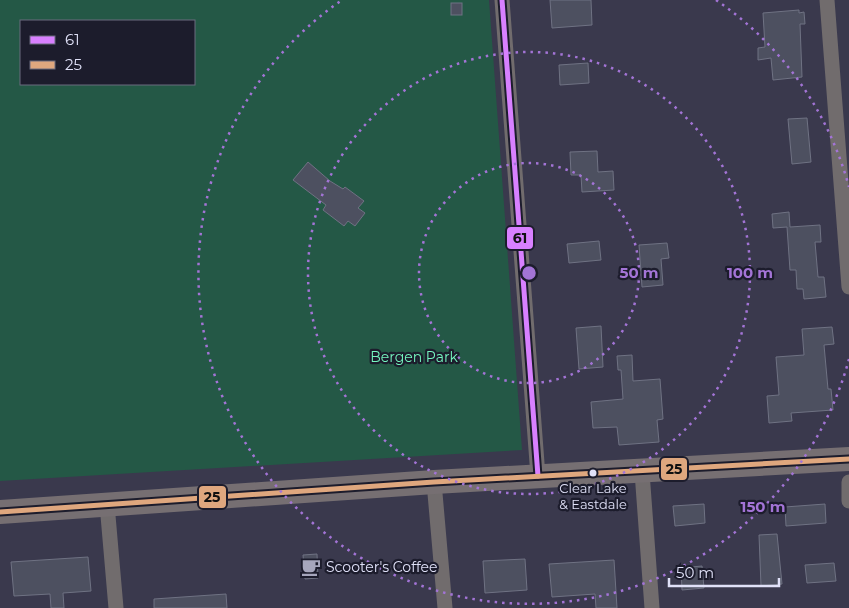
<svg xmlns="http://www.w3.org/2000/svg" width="849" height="608" font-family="Montserrat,sans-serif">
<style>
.green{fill:#245846;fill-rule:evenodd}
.building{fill:#4d5060;stroke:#6f7283}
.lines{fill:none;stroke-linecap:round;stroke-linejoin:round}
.minor{stroke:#716c6d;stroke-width:15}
.primary{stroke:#766f72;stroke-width:24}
.bus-1-casing{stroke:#1c1c2c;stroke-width:9}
.bus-2-casing{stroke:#1c1c2c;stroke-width:9}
.bus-1{stroke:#d880ff;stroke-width:5}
.bus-2{stroke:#dfa77e;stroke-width:5}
.ring{fill:none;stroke:#a374d6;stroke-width:2.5;stroke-dasharray:2.5 5}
.bus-dot{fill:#e0e1f8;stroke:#1c1c2c;stroke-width:2}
.labels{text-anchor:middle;stroke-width:4.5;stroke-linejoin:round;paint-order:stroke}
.bus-label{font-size:13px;fill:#e0e1f8;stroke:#1c1c2c}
.park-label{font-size:14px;fill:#76f7c0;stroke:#1c1c2c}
.poi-label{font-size:14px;fill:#e0e1f8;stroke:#1c1c2c;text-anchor:start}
.centre{fill:#a374d6;stroke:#1c1c2c;stroke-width:2.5}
.ring-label{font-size:15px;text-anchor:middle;font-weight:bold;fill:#a374d6;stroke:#1c1c2c;stroke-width:4.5;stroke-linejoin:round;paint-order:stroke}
.line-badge{stroke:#1c1c2c;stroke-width:2}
.pale-badge-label{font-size:14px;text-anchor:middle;font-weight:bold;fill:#111}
</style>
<rect width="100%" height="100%" fill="#3a394d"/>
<path class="green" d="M0,0h489l33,450 -522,31zM21,21h173v63h-173z"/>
<g class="building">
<polygon points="550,0 591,0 592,25 552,28"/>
<rect x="451" y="3" width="11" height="12"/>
<polygon points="799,10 799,13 804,12 805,24 800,24 802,77 773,80 771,58 758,60 758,48 765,47 763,13"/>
<polygon points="588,63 589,83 560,85 559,65"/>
<polygon points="807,118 811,162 792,164 788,119"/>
<polygon points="597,151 598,172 613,171 614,190 582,192 581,175 571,175 570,152"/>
<polygon points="308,162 330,181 343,189 345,187 364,201 358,208 365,213 355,226 348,221 344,226 323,210 326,205 293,180"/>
<polygon points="789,212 790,227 820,225 821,242 815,242 818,277 824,277 826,297 804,299 803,289 797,289 796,270 790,270 787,227 773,228 772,214"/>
<polygon points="599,241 601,260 569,263 567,244"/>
<polygon points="667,243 669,258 661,259 663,285 642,287 639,245"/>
<polygon points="601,326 603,367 579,369 576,328"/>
<polygon points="832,327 834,344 824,345 828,389 831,389 833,410 791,413 792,421 769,423 767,396 779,395 776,357 804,355 802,329"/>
<polygon points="632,355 633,381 660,379 663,419 657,420 659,442 619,445 617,427 593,428 591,402 623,399 621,370 618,370 617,356"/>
<polygon points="704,504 705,523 675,526 673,506"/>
<polygon points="825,504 826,523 786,526 785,507"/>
<polygon points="777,534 782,584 761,586 759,535"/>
<polygon points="317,554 318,578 305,579 303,555"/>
<polygon points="88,557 91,591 63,593 64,608 51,608 50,594 14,596 11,562"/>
<polygon points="525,559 527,590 485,593 483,561"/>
<polygon points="614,560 617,608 596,608 595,594 552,597 549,564"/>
<polygon points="834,563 836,581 807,583 805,565"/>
<polygon points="702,566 704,588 682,590 681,568"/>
<polygon points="226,594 227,608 154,608 154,599"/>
</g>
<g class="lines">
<g class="minor">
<polyline points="502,0 538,476"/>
<polyline points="827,0 849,287"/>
<polyline points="642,472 652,608"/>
<polyline points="434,482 445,608"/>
<polyline points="849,482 849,501"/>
<polyline points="107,504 116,608"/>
</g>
<polyline class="primary" points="0,512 434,482 849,459"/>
<g class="bus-1-casing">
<polyline id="bus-1" points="502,0 538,476"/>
</g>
<g class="bus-2-casing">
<polyline id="bus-2" points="0,512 434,482 849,459"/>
</g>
<use href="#bus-1" class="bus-1"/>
<use href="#bus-2" class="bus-2"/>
</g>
<g class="ring">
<circle cx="529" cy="273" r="110"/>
<circle cx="529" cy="273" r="221"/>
<path d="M849 359A331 331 0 1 1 342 0M716 0A331 331 0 0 1 849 187"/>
</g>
<defs>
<g id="cafe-bare" transform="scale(1.5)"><path d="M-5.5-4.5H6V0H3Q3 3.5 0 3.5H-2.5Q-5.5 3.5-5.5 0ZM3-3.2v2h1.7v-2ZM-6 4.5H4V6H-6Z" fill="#a6a6bc" stroke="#1c1c2c" stroke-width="2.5" paint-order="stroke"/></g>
</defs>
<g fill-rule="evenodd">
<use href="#cafe-bare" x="311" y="567"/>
</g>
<circle class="bus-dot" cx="593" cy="473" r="4.5"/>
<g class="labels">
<g class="bus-label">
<text x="593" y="493">Clear Lake<tspan x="593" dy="16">&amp; Eastdale</tspan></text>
</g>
<g class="park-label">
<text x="414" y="362">Bergen Park</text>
</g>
<g class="poi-label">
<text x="326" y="572">Scooter's Coffee</text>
</g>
</g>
<circle cx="529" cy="273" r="8" class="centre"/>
<g class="ring-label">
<text x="639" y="278">50 m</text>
<text x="750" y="278">100 m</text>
<text x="763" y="512">150 m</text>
</g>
<g class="line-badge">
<rect x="506" y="226" width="28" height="24" rx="5" fill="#d880ff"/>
<rect x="660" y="457" width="28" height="24" rx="5" fill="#dfa77e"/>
<rect x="198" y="485" width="29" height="24" rx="5" fill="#dfa77e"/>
</g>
<g class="pale-badge-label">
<text x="520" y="243">61</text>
<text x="674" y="474">25</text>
<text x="212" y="502">25</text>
</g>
<rect x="20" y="20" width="175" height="65" fill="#1c1c2c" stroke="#6a6b7e"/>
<rect x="30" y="36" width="25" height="8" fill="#d880ff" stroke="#6a6b7e"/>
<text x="65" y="45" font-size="15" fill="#e0e1f8">61</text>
<rect x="30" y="61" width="25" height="8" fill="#dfa77e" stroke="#6a6b7e"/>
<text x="65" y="70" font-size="15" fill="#e0e1f8">25</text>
<path d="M669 578v8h110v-8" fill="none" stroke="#e0e1f8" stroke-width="2.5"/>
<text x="676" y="578" font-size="15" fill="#e0e1f8" stroke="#1c1c2c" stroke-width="4" paint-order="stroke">50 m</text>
</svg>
